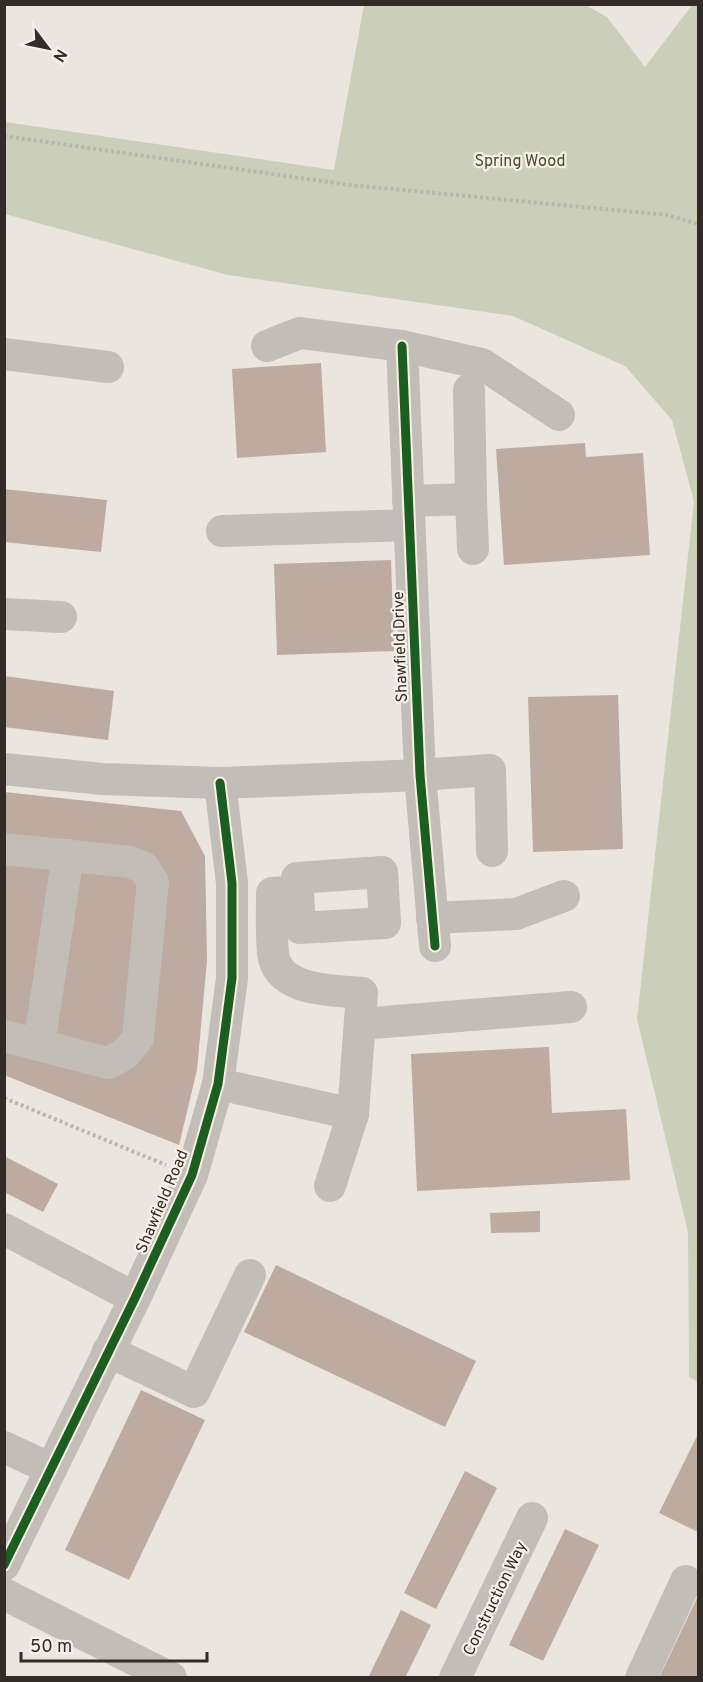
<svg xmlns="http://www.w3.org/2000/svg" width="703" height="1682" font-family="Overpass,sans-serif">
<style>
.green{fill:#cbcfba}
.building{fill:#bdaaa1}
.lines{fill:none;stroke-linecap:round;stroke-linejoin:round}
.path{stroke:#bcb6b0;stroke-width:4;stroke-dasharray:3 3;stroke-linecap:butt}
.minor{stroke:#c3bdb8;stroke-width:32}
.cycleway-casing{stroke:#f8f0e6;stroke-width:13}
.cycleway{stroke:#1b5e20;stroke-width:9}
.labels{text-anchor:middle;stroke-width:4.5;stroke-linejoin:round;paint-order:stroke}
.park-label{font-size:16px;fill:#42502c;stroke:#f8f0e6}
.street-label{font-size:16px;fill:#332b27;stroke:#f8f0e6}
</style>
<rect width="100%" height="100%" fill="#eae5df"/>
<polygon class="green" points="364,5 585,5 607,17 645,67 692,5 698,5 698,1382 689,1377 688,1232 637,1019 694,501 672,420 625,366 513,316 228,275 5,214 5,122 334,170"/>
<g class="building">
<polygon points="321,363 326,452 237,458 232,369"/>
<polygon points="585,443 586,457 643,453 650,555 504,565 496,449"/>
<polygon points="4,489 107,500 101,552 4,542"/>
<polygon points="391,560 394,651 277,655 274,564"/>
<polygon points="4,676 114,691 108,740 4,727"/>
<polygon points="618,695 623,849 533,852 528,697"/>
<polygon points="4,792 181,811 205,856 207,960 197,1070 179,1145 4,1075"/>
<polygon points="549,1047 552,1113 626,1109 630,1180 417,1191 411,1054"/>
<polygon points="4,1156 58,1184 43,1212 4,1192"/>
<polygon points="540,1211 540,1232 491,1233 490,1213"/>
<polygon points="276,1265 476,1361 445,1427 244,1332"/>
<polygon points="141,1390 205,1420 129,1580 65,1550"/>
<polygon points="698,1434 698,1532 659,1513"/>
<polygon points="465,1471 497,1488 436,1609 404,1593"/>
<polygon points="565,1529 599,1545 543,1661 509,1645"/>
<polygon points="698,1596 698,1678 659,1678"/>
<polygon points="401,1610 431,1625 405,1678 368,1678"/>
</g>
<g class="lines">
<g class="path">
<polyline points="4,136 350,185 667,215 698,224"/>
<polyline points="4,1098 166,1165"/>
</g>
<g class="minor">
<polyline points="267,346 300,333 402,346 482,364 559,415"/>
<polyline points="402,346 420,775 435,946"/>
<polyline points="4,354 108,367"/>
<polyline points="469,390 471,499"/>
<polyline points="408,501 471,499 473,549"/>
<polyline points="222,531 409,525"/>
<polyline points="4,614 61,617"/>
<polyline points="4,769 102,779 220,783 420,775 490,770 492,851"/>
<polyline points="4,849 130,862 144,868 153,882 138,1038 125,1054 108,1063 4,1036"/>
<polyline points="432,918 516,914 564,896"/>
<polyline points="360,1024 571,1007"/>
<polyline points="39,1045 68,855"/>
<path d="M218,1084l135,30 9,-121c-29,-3 -85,-1 -89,-40 -2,-20 -1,-40 -1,-60l26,-2 2,37 85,-5 -3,-51 -85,6 1,13"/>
<polyline points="330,1186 353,1114"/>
<polyline points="4,1229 135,1298"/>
<polyline points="108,1351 194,1392 250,1275"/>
<polyline points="4,1447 51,1469"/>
<polyline points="4,1565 135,1298 192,1175 218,1084 232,978 232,883 220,783"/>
<polyline points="4,1594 171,1678"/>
<polyline points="455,1678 532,1518"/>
<polyline points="641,1678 686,1581"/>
</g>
<g class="cycleway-casing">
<g id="cycleway">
<polyline points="402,346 420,775 435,946"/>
<polyline points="4,1565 135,1298 192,1175 218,1084 232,978 232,883 220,783"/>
</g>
</g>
<use href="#cycleway" class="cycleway"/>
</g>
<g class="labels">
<g class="park-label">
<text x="520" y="166">Spring Wood</text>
</g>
<g class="street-label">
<text transform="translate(399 647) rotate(-92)" y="6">Shawfield Drive</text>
<text transform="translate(161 1201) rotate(-67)" y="6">Shawfield Road</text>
<text transform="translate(494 1598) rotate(-64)" y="6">Construction Way</text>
</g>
</g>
<rect width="703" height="1682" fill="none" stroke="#332b27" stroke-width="12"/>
<g transform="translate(48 48) rotate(122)" stroke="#f8f0e6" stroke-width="4.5" paint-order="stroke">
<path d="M0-4.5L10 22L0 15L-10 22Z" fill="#332b27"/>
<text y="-9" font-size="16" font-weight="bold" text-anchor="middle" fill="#332b27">N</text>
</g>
<path d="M21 1652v9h186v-9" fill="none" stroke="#332b27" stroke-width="3"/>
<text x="30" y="1652" font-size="18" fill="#332b27" stroke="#f8f0e6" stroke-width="4.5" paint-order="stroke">50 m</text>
</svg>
